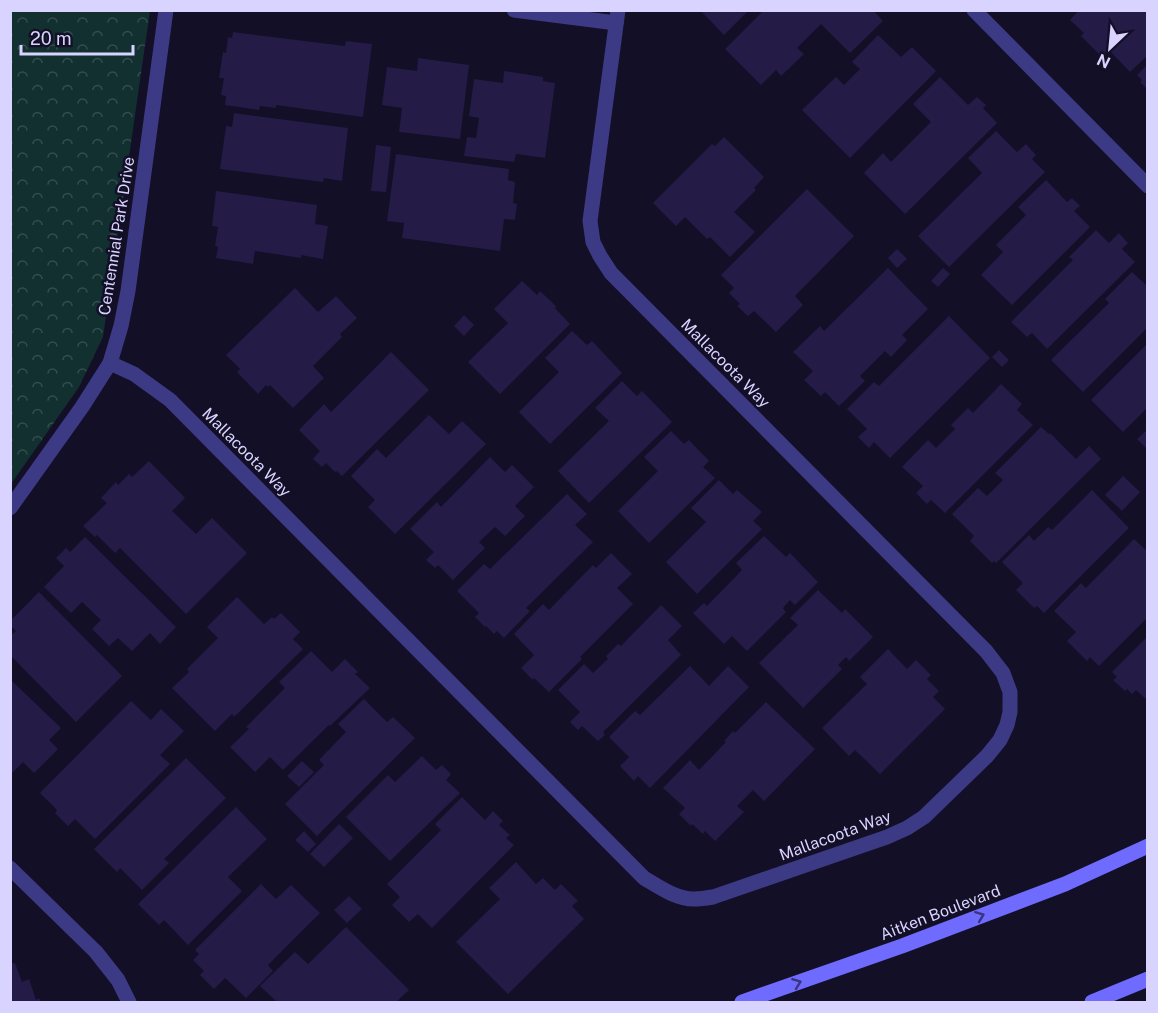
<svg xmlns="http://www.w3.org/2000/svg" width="1158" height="1013" font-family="'Public Sans',sans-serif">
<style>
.park{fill:url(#park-crowns)}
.building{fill:#241b47}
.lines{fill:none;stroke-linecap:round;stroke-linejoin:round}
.street{stroke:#3d3a85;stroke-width:15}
.secondary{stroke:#6f6bff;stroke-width:15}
.oneway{stroke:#38347d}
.labels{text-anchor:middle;stroke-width:5;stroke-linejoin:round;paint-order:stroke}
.street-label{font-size:16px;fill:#d9d4ff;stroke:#130f26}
</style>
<defs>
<pattern id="park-crowns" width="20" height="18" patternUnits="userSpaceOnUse" patternTransform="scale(1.5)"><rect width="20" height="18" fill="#12302f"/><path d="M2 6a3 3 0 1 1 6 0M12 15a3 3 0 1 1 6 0" fill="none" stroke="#344d4e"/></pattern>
</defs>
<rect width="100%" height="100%" fill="#130f26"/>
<polygon class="park" points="11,10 150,11 103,337 79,387 11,484"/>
<g class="building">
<polygon points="700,10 749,10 724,35"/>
<polygon points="764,10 873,10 883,21 850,53 821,24 797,48 804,54 781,76 776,70 761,85 725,49"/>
<polygon points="1079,10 1148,10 1148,55 1130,72 1110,51 1103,58 1081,36 1084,33 1070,20"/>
<polygon points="233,32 345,46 346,41 372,44 363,117 276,105 276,108 260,106 259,110 225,105 226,96 221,95 224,78 219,78 223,52 226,53 228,37 232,38"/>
<polygon points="878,35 901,57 912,47 936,71 850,158 802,110 836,77 844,85 860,69 852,62"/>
<polygon points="418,58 469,65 460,139 399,132 402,108 382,105 387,67 417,71"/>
<polygon points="1148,64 1148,90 1140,82 1142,80 1137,75"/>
<polygon points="504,71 543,77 543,81 555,83 545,158 516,154 514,162 464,156 467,137 476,138 479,118 469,116 474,79 503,83"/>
<polygon points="940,77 968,105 977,97 986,105 983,108 997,123 905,214 864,173 883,153 891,162 931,122 913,104"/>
<polygon points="234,113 348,128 342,181 324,178 323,182 220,169 226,126 232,127"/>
<polygon points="996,131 1017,152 1026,144 1036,155 1032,159 1045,172 949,267 918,236 982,173 968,158"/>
<polygon points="724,137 764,177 754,188 756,190 734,212 755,232 730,257 710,237 707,239 685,217 676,226 653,203 712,144 715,146"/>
<polygon points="376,145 391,147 386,192 371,191"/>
<polygon points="396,154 509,169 508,180 515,182 513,203 517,204 515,220 504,219 500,251 402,238 404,223 387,221"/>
<polygon points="1046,180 1067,202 1072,198 1080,206 1074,211 1090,227 1012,305 981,275 1003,252 996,245 1026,215 1018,207"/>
<polygon points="807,189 854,236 795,296 803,305 776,332 754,311 748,316 737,306 740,304 729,293 734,288 721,275"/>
<polygon points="216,191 317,205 315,224 328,226 323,259 301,255 301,258 255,251 253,264 216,258 218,247 215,246 218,227 212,226"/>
<polygon points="1096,230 1109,243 1119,233 1128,243 1122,249 1135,262 1047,349 1032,333 1027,337 1011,322 1073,260 1069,257"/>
<polygon points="897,249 907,259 897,268 888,258"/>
<polygon points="888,268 928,309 902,335 907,340 891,357 885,351 860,376 865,381 839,406 825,392 821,396 804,380 813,371 793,352 820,326 824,331"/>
<polygon points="943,268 950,274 938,287 931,281"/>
<polygon points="1132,272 1146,285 1148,284 1148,327 1083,392 1051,360 1109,303 1105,299"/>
<polygon points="522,281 537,295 540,291 556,306 555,308 570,324 500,394 468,362 508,323 494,309"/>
<polygon points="295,288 318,312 336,296 357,318 340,334 342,337 313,366 324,378 293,408 270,385 268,387 266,385 258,394 237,372 240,369 226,355"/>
<polygon points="464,315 474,325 464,336 454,326"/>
<polygon points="949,316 990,358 890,458 874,442 869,448 858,437 867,429 847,409 874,382 879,386"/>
<polygon points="572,331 587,345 592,341 622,373 550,444 519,412 559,372 545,358"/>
<polygon points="1148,343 1148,407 1123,432 1091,400"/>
<polygon points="999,350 1009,360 1002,367 992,357"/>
<polygon points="391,352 429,390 342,476 337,471 335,472 326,463 322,467 313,459 320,451 299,430 324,404 331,412"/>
<polygon points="622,381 637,396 642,391 672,422 589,503 558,471 609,421 595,408"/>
<polygon points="1001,384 1022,404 1017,410 1033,425 945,513 931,500 927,504 916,493 923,486 902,467 928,440 936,448 955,429 951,425 968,408 973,413"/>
<polygon points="429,415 449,434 462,421 486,444 395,534 368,507 375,500 351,476 377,449 386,458"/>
<polygon points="1041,427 1049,434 1050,433 1076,459 1089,446 1101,459 996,563 994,561 992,563 970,541 974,536 952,514 978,488 987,496 1003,480 995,473"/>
<polygon points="1148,429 1148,450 1137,439"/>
<polygon points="671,431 684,444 689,440 709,461 703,467 715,478 649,543 618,511 658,471 644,457"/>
<polygon points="490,457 505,472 512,465 534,487 515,506 525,516 505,536 495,527 479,542 485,548 453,580 438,565 435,568 426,560 434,552 410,529 437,502 441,507"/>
<polygon points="149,461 185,498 172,511 196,534 212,518 247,553 186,614 120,548 115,553 97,535 95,537 83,526 107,503 101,498 116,482 118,485 129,474 132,477"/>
<polygon points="1123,476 1140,492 1122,511 1105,495"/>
<polygon points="719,480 733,494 737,490 762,512 753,521 762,529 697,594 666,562 706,522 691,508"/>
<polygon points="1092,490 1129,528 1044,613 1037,606 1034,608 1016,590 1023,583 1002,562 1029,535 1034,541 1048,527 1052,530"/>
<polygon points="567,494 587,514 575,525 593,542 526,608 530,611 504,638 497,631 494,634 486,626 485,627 475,617 479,613 457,591 484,564 490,569"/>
<polygon points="764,536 786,557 790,553 818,582 795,605 790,600 783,608 786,612 747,651 732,636 724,644 693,613 704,603 707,606 742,570 736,563"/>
<polygon points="85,537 176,627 160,644 150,633 132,651 118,638 109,646 92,629 101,620 82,602 71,613 44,587 64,566 56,558 66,548 70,552"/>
<polygon points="1134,539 1148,552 1148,617 1099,666 1090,657 1087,661 1067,641 1076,632 1054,611 1081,583 1086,588"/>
<polygon points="611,553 632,574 617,588 633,604 580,657 582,659 549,692 534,678 533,680 521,668 534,655 514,634 543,604 549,610 593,565 596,568"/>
<polygon points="818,590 842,613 845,609 873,637 849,661 846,657 838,665 842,669 803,708 759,663 798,625 790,618"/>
<polygon points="39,592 122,676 76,722 10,655 10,636 16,631 10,625 10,621"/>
<polygon points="237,597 264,624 272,617 274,619 281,613 300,632 293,639 303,649 234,717 232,714 215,731 172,688 189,672 187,669 218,638 207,627"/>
<polygon points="661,605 682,626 668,640 681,655 603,732 605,735 598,741 582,726 578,730 570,722 580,712 558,690 584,664 593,673 608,659 606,656 618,644 621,646"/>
<polygon points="1148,636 1148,701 1136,690 1132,694 1127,689 1125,691 1113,680 1117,677 1112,672"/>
<polygon points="888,649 907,669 916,660 931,675 927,679 939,691 933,697 945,709 880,774 855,750 849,756 822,728 867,684 860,677"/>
<polygon points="311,651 332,672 345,659 358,672 355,674 370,688 330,726 329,725 283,770 270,757 255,772 230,747 249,729 246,727 285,688 279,682"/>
<polygon points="690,666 709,686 728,666 749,687 650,788 638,776 634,781 620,766 629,757 609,737 635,711 640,715"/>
<polygon points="10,679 61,728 49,740 58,749 34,773 23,762 10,775"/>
<polygon points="364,699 387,722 393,717 415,738 317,836 285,804 324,765 319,760 346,732 338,724"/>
<polygon points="131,701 151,720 161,709 184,731 160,755 170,764 95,839 75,819 68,826 55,813 57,810 40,793"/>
<polygon points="766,702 815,749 764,801 753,790 737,806 744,812 715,841 705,831 703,834 692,824 691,826 679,814 685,808 663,788 690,760 699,770 726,742 724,741 733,731 735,733"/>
<polygon points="422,756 436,770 442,765 451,774 446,780 460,793 390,861 346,817 388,775 395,782"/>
<polygon points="186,758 226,798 164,859 169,863 142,890 120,868 117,872 94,849"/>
<polygon points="302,761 314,772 299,787 287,776"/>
<polygon points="462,797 485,820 493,811 503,821 499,825 510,835 506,838 514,845 432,928 418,914 409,922 392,905 400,897 387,884 441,830 435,824"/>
<polygon points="236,807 267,839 228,877 242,891 188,945 164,920 159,925 138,904"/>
<polygon points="339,824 353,838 324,867 310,854"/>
<polygon points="304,831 316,844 308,852 295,840"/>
<polygon points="516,862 536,884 543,878 555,890 561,884 578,901 572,906 584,919 508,994 456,942 500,899 489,888"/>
<polygon points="261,884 276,899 291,885 320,913 268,965 273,971 246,998 225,978 214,989 200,975 204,971 193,960 199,954 195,950"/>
<polygon points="349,896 362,909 347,923 334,910"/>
<polygon points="346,927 409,990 396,1002 277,1002 260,986 295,952 308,964"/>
<polygon points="15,963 22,982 29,979 36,1000 39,998 41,1002 10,1002 10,964"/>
</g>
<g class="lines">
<g class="street">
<polyline points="514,10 616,23"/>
<polyline points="974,10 1148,186"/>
<path d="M110,363l24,11 36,26 474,478c15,9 32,21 50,21 6,0 13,-1 19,-2l174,-60 20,-9 17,-11 63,-61 13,-16 7,-15 3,-13v-20l-7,-19 -17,-22 -375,-378 -11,-17 -7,-14 -3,-21 28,-211"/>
<polyline points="10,508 82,407 110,363 121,326 128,291 166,10"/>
<polyline points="10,868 96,952 118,980 129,1002"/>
</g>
<g class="secondary">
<polyline points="742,1002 902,946 1065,884 1148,846"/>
<polyline points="1092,1002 1148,979"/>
</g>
</g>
<defs><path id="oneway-chevron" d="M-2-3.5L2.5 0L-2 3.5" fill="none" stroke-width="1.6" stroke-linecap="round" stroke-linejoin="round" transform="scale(1.5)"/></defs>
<g class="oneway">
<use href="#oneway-chevron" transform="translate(980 916) rotate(-21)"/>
<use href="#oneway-chevron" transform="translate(797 983) rotate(-20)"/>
</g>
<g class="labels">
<g class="street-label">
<text transform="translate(116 236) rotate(-81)" y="6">Centennial Park Drive</text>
<text transform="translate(726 363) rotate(45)" y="6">Mallacoota Way</text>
<text transform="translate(247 452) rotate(45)" y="6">Mallacoota Way</text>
<text transform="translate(835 835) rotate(-20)" y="6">Mallacoota Way</text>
<text transform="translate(940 912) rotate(-21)" y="6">Aitken Boulevard</text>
</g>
</g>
<rect width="1158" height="1013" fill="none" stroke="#d9d4ff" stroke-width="24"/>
<g transform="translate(1110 48) rotate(206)" stroke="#130f26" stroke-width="4.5" paint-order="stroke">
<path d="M0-4.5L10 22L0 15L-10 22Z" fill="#d9d4ff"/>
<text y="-9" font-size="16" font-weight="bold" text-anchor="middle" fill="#d9d4ff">N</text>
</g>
<path d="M21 45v9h112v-9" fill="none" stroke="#d9d4ff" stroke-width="3"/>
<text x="30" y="45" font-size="18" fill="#d9d4ff" stroke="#130f26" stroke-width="4.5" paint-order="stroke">20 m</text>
</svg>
